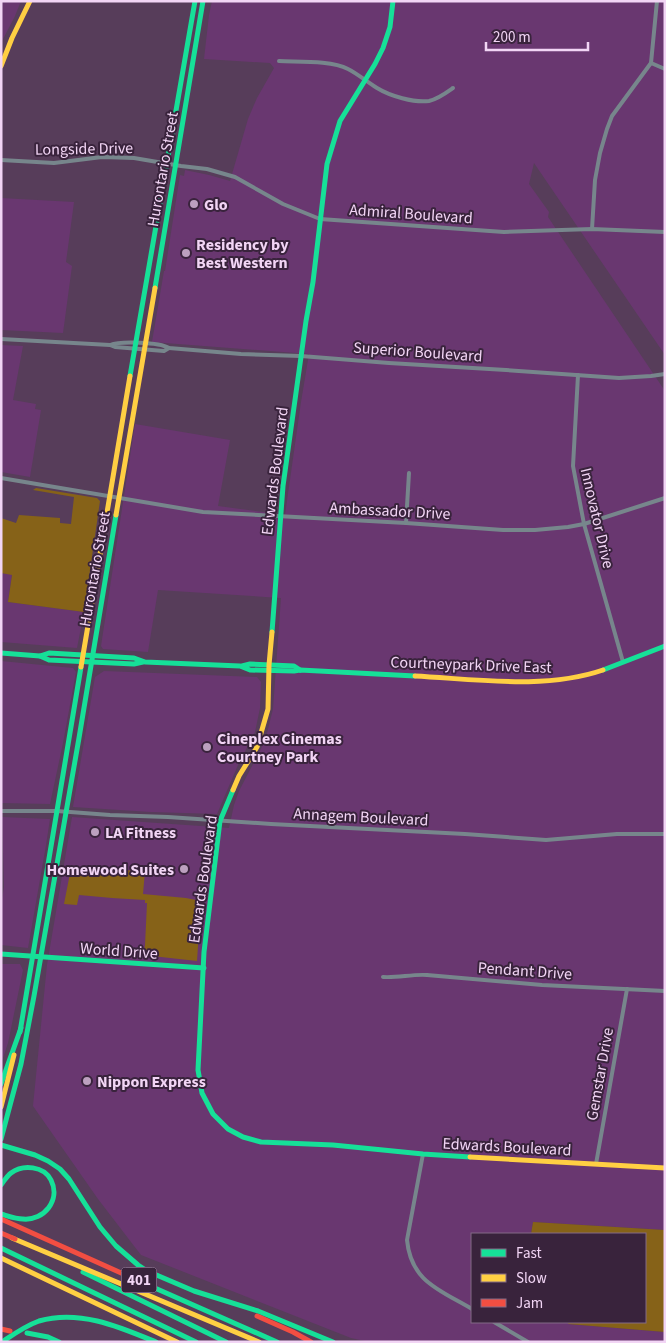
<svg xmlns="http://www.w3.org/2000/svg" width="666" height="1343" font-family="'Source Sans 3',sans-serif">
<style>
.built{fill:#693770}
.green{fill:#866218}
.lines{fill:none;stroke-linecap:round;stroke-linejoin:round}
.street{stroke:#77868c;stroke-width:4}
.fast{stroke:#16e098;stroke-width:5}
.slow{stroke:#ffcf43;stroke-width:5}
.jam{stroke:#f24e42;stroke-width:5}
.poi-dot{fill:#bca0bf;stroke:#39233c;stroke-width:2}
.labels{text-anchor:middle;stroke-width:4;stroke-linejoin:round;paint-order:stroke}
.shield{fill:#39233c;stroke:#baa0be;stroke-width:1}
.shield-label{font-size:15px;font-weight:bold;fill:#f2d5f5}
.street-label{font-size:16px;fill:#f2d5f5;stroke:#39233c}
.poi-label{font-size:16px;font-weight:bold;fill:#f2d5f5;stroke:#39233c;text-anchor:start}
</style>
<rect width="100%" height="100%" fill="#573d5a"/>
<g class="built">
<polygon points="1,1 21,1 15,16 1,43"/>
<polygon points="212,1 665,1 665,355 534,163 529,184 549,212 548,217 665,391 665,1230 533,1222 531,1234 472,1234 472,1322 569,1322 569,1324 665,1332 665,1342 369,1342 351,1338 141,1255 98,1199 33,1106 47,965 72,817 229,828 234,805 239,791 265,741 273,709 281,598 158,590 148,652 103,649 101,646 135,424 230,440 218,506 285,515 301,402 309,354 152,342 164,271 165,271 180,175 184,176 185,170 209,175 230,181 248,119 257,98 274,68 270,63 204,59 209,15"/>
<polygon points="1,198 74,202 66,262 72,266 63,333 1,330"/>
<polygon points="1,345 23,346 13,400 36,404 35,409 41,410 30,477 1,472"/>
<polygon points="1,573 12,574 8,602 84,612 77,648 1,642"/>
<polygon points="1,661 73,668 76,672 63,743 50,804 1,803"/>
<polygon points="104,671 257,677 261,682 260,708 255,732 238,765 217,814 151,812 73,807 95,677"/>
<polygon points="2,817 50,819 46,845 28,948 1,945 1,905 4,887"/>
<polygon points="1,964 20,964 23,970 8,1043 1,1064"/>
</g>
<g class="green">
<polygon points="36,488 97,498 100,501 84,612 8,602 12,575 1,573 1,518 16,523 19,515 60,518 60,523 71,524 74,497 33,490"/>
<polygon points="71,868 145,871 143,894 186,898 201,901 197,961 143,955 145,945 147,903 145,903 145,900 112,898 79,895 77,905 64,904"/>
<polygon points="533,1222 665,1230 665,1332 568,1324 569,1322 645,1322 645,1234 531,1234"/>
</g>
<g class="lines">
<g class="street">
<path d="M279,61c19,1 52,-1 69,8 10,5 19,13 29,19 13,8 37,15 52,13 9,-2 17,-8 24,-13"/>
<polyline points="651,63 665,69"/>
<polyline points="1,160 54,163 102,157 134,158 181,166 207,169 235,177 283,204 320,219 504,232 592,229 665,232"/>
<polyline points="592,229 595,180 600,153 607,129 612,116 651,63 657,1"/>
<polyline points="1,339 110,345 115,347 164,351 169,348"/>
<path d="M110,345c10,-4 49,-3 59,3l72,6 60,2 88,7 117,7 113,8 32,-2 14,-2"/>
<polyline points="578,375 573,466 584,524 623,662"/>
<polyline points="1,478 203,512 406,523 503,530 535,530 568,527 584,524 665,498"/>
<polyline points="406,523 409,473"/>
<polyline points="1,811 57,811 110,815 168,817 271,824 465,834 546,840 617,834 665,834"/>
<path d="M383,977c15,1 29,-3 44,-2l115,10 123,6"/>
<path d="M423,1154l-16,86c4,42 33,50 65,69"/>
<polyline points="596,1164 627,989"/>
<polyline points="494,1322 528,1342"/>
</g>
<g class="fast">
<polyline points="155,288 203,1"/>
<polyline points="130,376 195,1"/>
<polyline points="272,632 283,486 306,321 313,282 327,164 340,121 375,64 383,48 390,27 393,1"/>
<polyline points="1,653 40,656 49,660 134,664 143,662"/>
<polyline points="40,656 49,653 134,658 145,662 240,666 250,670 294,671 300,670 415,676"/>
<polyline points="242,666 250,664 294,666 300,670"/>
<polyline points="603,670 665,646"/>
<polyline points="233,790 220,821 204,952 198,1070 202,1093 213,1114 228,1129 243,1137 261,1142 333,1145 423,1154 470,1157"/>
<polyline points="1,954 204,968"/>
<polyline points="20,1032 81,667"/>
<polyline points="1,1084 21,1028"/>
<polyline points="1,1139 21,1064 34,996 79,738 116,515"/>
<polyline points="1,1145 35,1155 48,1161 60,1169 69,1179 100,1227 116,1246 138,1265 147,1271 194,1291 258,1311 333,1342"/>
<path d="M1,1185c3,-4 6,-9 10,-12 12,-9 33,-7 40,7 10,20 -7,41 -28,39 -7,0 -15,-3 -22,-5"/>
<polyline points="1,1248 196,1342"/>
<polyline points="83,1272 226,1342"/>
<polyline points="139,1281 277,1342"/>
<polyline points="27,1333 48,1337 59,1342"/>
<path d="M2,1342c12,-8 23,-16 37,-21 40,-12 81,6 117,21"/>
</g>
<g class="slow">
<polyline points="1,66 12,38 30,1"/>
<polyline points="116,515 155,288"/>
<polyline points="81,667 130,376"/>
<path d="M415,676c60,3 130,14 188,-6"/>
<polyline points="233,790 239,776 257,747 268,709 269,665 272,632"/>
<polyline points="1,1107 14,1055"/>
<polyline points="470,1157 665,1168"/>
<polyline points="12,1238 259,1342"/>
<polyline points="1,1258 177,1342"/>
</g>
<g class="jam">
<polyline points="1,1219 139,1281"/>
<polyline points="1,1233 15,1239"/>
<polyline points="257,1316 293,1332 311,1342"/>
<polyline points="1,1329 10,1331"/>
</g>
</g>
<g class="poi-dot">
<circle cx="194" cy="204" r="5"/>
<circle cx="186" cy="253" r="5"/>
<circle cx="207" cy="747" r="5"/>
<circle cx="95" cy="832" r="5"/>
<circle cx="184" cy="869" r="5"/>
<circle cx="87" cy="1081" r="5"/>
</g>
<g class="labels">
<rect class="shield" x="121.5" y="1267.5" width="35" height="25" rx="4"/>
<g class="shield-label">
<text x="139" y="1285">401</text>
</g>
<g class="street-label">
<text transform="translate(84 148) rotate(-1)" y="6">Longside Drive</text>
<text transform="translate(162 169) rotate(-80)" y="6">Hurontario Street</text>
<text transform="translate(411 213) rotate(4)" y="6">Admiral Boulevard</text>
<text transform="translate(418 351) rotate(4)" y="6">Superior Boulevard</text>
<text transform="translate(274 471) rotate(-83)" y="6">Edwards Boulevard</text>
<text transform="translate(390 510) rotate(3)" y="6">Ambassador Drive</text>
<text transform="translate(598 518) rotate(77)" y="6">Innovator Drive</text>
<text transform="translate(94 569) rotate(-80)" y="6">Hurontario Street</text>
<text transform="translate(471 664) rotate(2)" y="6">Courtneypark Drive East</text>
<text transform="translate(361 816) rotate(3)" y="6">Annagem Boulevard</text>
<text transform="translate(202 879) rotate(-82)" y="6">Edwards Boulevard</text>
<text transform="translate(119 950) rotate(4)" y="6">World Drive</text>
<text transform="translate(525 970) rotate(4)" y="6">Pendant Drive</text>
<text transform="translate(599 1074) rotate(-80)" y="6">Gemstar Drive</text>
<text transform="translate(507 1146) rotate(3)" y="6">Edwards Boulevard</text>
</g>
<g class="poi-label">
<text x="204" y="210">Glo</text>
<text x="196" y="250">Residency by<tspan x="196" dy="18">Best Western</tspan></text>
<text x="217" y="744">Cineplex Cinemas<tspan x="217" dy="18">Courtney Park</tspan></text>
<text x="105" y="838">LA Fitness</text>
<text x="174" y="875" text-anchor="end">Homewood Suites</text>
<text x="97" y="1087">Nippon Express</text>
</g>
</g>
<rect width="666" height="1343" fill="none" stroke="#f2d5f5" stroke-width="5"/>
<rect x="471" y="1233" width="175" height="90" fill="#39233c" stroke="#836a86"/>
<rect x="481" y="1249" width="25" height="8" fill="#16e098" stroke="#836a86"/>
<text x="516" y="1258" font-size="15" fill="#f2d5f5">Fast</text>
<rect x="481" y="1274" width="25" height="8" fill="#ffcf43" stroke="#836a86"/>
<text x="516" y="1283" font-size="15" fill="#f2d5f5">Slow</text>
<rect x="481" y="1299" width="25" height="8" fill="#f24e42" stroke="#836a86"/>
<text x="516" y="1308" font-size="15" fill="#f2d5f5">Jam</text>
<path d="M486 42v8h102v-8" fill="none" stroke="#f2d5f5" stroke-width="2.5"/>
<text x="493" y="42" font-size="15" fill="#f2d5f5" stroke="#39233c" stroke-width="4" paint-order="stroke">200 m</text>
</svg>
